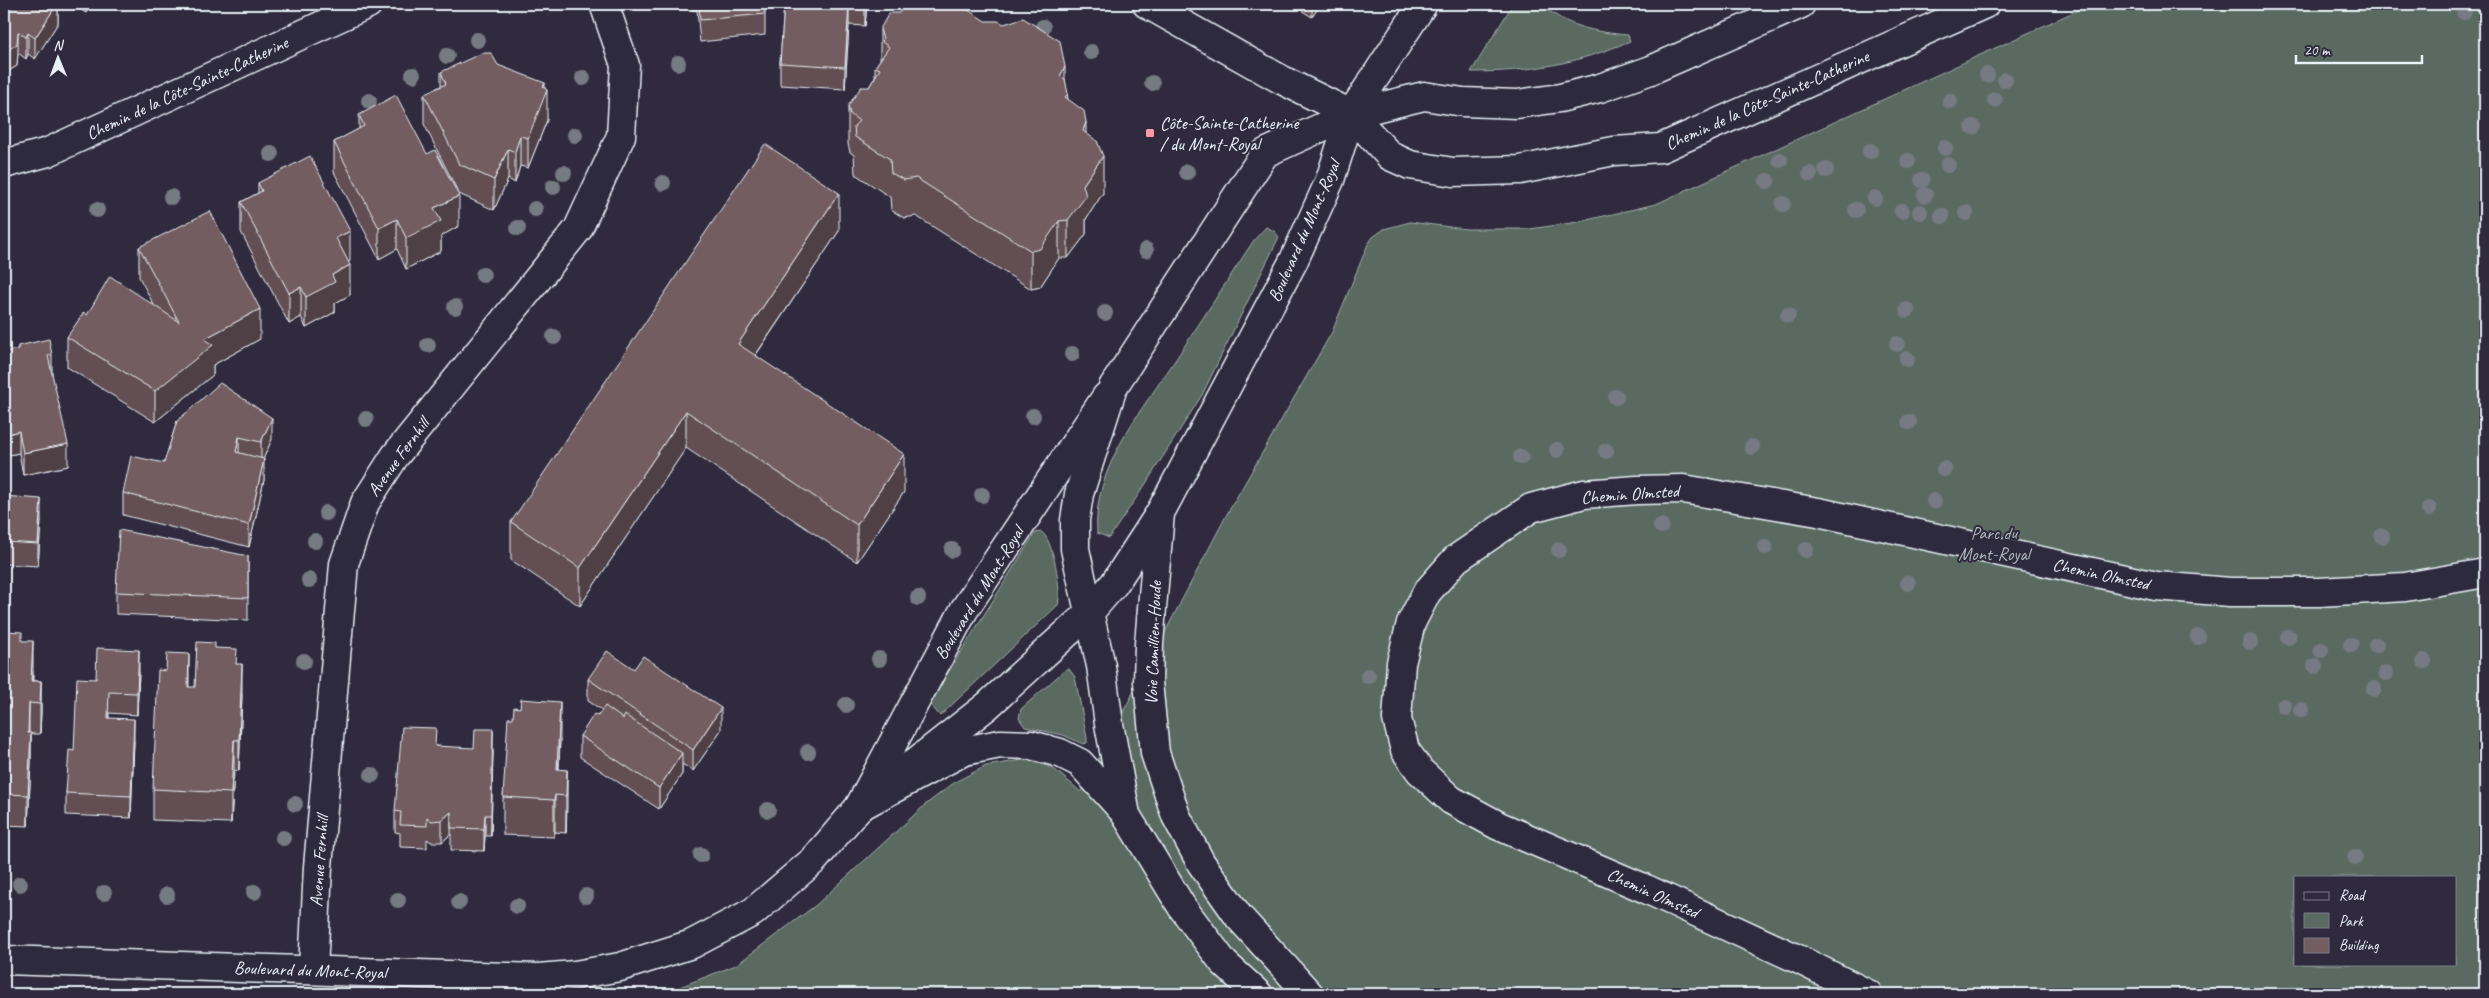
<svg xmlns="http://www.w3.org/2000/svg" width="2489" height="998" font-family="Caveat,sans-serif">
<style>
.green{fill:#5a6a61;stroke:#a1aeac;fill-rule:evenodd}
.lines{fill:none;stroke-linecap:round;stroke-linejoin:round}
.pedestrian-casing{stroke:#e8f1f8;stroke-width:31}
.minor-casing{stroke:#e8f1f8;stroke-width:31}
.tertiary-casing{stroke:#e8f1f8;stroke-width:31}
.secondary-casing{stroke:#e8f1f8;stroke-width:31}
.pedestrian{stroke:#2f2a3d;stroke-width:28}
.minor{stroke:#2f2a3d;stroke-width:28}
.tertiary{stroke:#2f2a3d;stroke-width:28}
.secondary{stroke:#2f2a3d;stroke-width:28}
.tree{fill:#757a83}
.wall{fill:#635053;stroke:#e8f1f8}
.shaded-wall{fill:#504144;stroke:#e8f1f8}
.building{fill:#735d61;stroke:#e8f1f8}
.poi-dot{fill:#ff9aa2;stroke:#2f2a3d;stroke-width:2}
.labels{text-anchor:middle;stroke-width:4;stroke-linejoin:round;paint-order:stroke}
.street-label{font-size:18px;fill:#e8f1f8;stroke:#2f2a3d}
.poi-label{font-size:18px;fill:#e8f1f8;stroke:#2f2a3d;text-anchor:start}
.park-label{font-size:18px;fill:#afbbbc;stroke:#2f2a3d}
</style>
<rect width="100%" height="100%" fill="#2f2a3d"/>
<filter id="ink" filterUnits="userSpaceOnUse"><feTurbulence type="fractalNoise" baseFrequency=".02" numOctaves="2"/><feDisplacementMap in="SourceGraphic" scale="10" xChannelSelector="R" yChannelSelector="G"/><feConvolveMatrix kernelMatrix="1 2 1 2 8 2 1 2 1" color-interpolation-filters="sRGB"/></filter>
<g filter="url(#ink)">
<g class="green">
<path d="M1513,4h28c25,23 54,28 87,31l2,6c-53,23 -102,31 -159,31z"/>
<path d="M2091,4h394v990h-1831l18,-4 64,-25 80,-60 109,-100 30,-23 31,-16 43,-7 25,10 27,23 146,-278 105,-182 36,-88 5,-7 11,-8 26,-7 56,7h64l48,-7 78,-18zM2295,877h160v87h-160z"/>
<path d="M1266,227l8,4 5,6 -77,158 -57,90 -36,53 -12,-5c-5,-65 45,-123 79,-174 26,-40 52,-79 78,-119z"/>
<path d="M1041,532c12,5 21,60 17,73l-118,111 -11,-13 106,-170z"/>
<polygon points="1066,669 1069,669 1075,677 1087,738 1087,743 1083,744 1063,735 1025,727 1019,718 1021,709"/>
<polygon points="4,990 118,994 126,994 4,994"/>
</g>
<g class="lines">
<g class="pedestrian-casing">
<polyline id="pedestrian" points="1868,994 1800,960 1646,889 1499,826 1451,800 1420,771 1405,750 1397,719 1401,663 1411,623 1427,592 1456,559 1531,508 1584,494 1637,490 1683,489 1818,512 2156,586 2230,592 2319,592 2405,587 2485,573"/>
</g>
<g class="minor-casing">
<g id="minor">
<polyline points="890,782 987,706 1089,613 1114,584 1160,513"/>
<polyline points="4,960 538,978 575,975 620,967 692,944 753,912 814,860 859,807 964,610 1106,397"/>
<polyline points="313,970 318,867 344,564 365,503 395,456 578,229 621,136 625,65 604,4"/>
</g>
</g>
<g class="tertiary-casing">
<g id="tertiary">
<polyline points="859,807 964,751 1000,744 1031,745 1060,753 1080,763 1125,813"/>
<polyline points="1258,994 1224,963 1182,907 1126,815 1109,724 1101,666 1075,549 1075,520 1079,494 1113,387 1265,153 1351,114"/>
<polyline points="1309,994 1239,917 1201,863 1176,816 1155,753 1148,682 1149,644 1160,513 1293,262 1330,180 1351,114"/>
</g>
</g>
<g class="secondary-casing">
<g id="secondary">
<polyline points="1147,4 1282,80 1351,114 1390,156 1410,165 1453,172 1520,170 1614,151 1661,148 1985,4"/>
<polyline points="1351,114 1424,96 1463,102 1517,104 1560,98 1600,88 1651,70 1801,4"/>
<polyline points="1351,114 1423,4"/>
<polyline points="4,164 48,152 368,4"/>
</g>
</g>
<use href="#pedestrian" class="pedestrian"/>
<use href="#minor" class="minor"/>
<use href="#tertiary" class="tertiary"/>
<use href="#secondary" class="secondary"/>
</g>
<g class="tree">
<circle cx="2464" cy="12" r="8"/>
<circle cx="1043" cy="27" r="8"/>
<circle cx="477" cy="40" r="8"/>
<circle cx="1091" cy="52" r="8"/>
<circle cx="447" cy="56" r="8"/>
<circle cx="678" cy="63" r="8"/>
<circle cx="413" cy="75" r="8"/>
<circle cx="1987" cy="75" r="8"/>
<circle cx="583" cy="78" r="8"/>
<circle cx="2005" cy="80" r="8"/>
<circle cx="1152" cy="83" r="8"/>
<circle cx="1995" cy="100" r="8"/>
<circle cx="369" cy="101" r="8"/>
<circle cx="1950" cy="101" r="8"/>
<circle cx="1973" cy="127" r="8"/>
<circle cx="575" cy="135" r="8"/>
<circle cx="1945" cy="148" r="8"/>
<circle cx="1870" cy="151" r="8"/>
<circle cx="271" cy="154" r="8"/>
<circle cx="1780" cy="160" r="8"/>
<circle cx="1908" cy="161" r="8"/>
<circle cx="1948" cy="165" r="8"/>
<circle cx="1826" cy="170" r="8"/>
<circle cx="1187" cy="172" r="8"/>
<circle cx="564" cy="173" r="8"/>
<circle cx="1810" cy="174" r="8"/>
<circle cx="1922" cy="180" r="8"/>
<circle cx="1767" cy="181" r="8"/>
<circle cx="663" cy="183" r="8"/>
<circle cx="553" cy="187" r="8"/>
<circle cx="1925" cy="195" r="8"/>
<circle cx="171" cy="197" r="8"/>
<circle cx="1875" cy="198" r="8"/>
<circle cx="1783" cy="204" r="8"/>
<circle cx="535" cy="209" r="8"/>
<circle cx="97" cy="210" r="8"/>
<circle cx="1856" cy="210" r="8"/>
<circle cx="1902" cy="211" r="8"/>
<circle cx="1920" cy="212" r="8"/>
<circle cx="1966" cy="213" r="8"/>
<circle cx="1942" cy="216" r="8"/>
<circle cx="518" cy="228" r="8"/>
<circle cx="1146" cy="250" r="8"/>
<circle cx="483" cy="275" r="8"/>
<circle cx="455" cy="307" r="8"/>
<circle cx="1907" cy="310" r="8"/>
<circle cx="1105" cy="313" r="8"/>
<circle cx="1788" cy="315" r="8"/>
<circle cx="554" cy="337" r="8"/>
<circle cx="1897" cy="344" r="8"/>
<circle cx="428" cy="345" r="8"/>
<circle cx="1072" cy="354" r="8"/>
<circle cx="1907" cy="359" r="8"/>
<circle cx="1616" cy="397" r="8"/>
<circle cx="1033" cy="416" r="8"/>
<circle cx="366" cy="419" r="8"/>
<circle cx="1909" cy="422" r="8"/>
<circle cx="1752" cy="447" r="8"/>
<circle cx="1557" cy="450" r="8"/>
<circle cx="1606" cy="451" r="8"/>
<circle cx="1521" cy="457" r="8"/>
<circle cx="1944" cy="469" r="8"/>
<circle cx="982" cy="495" r="8"/>
<circle cx="1934" cy="501" r="8"/>
<circle cx="2429" cy="509" r="8"/>
<circle cx="326" cy="513" r="8"/>
<circle cx="1661" cy="526" r="8"/>
<circle cx="2382" cy="536" r="8"/>
<circle cx="315" cy="541" r="8"/>
<circle cx="1765" cy="547" r="8"/>
<circle cx="952" cy="550" r="8"/>
<circle cx="1559" cy="550" r="8"/>
<circle cx="1806" cy="550" r="8"/>
<circle cx="309" cy="580" r="8"/>
<circle cx="1908" cy="583" r="8"/>
<circle cx="918" cy="598" r="8"/>
<circle cx="2198" cy="637" r="8"/>
<circle cx="2288" cy="637" r="8"/>
<circle cx="2250" cy="642" r="8"/>
<circle cx="2351" cy="645" r="8"/>
<circle cx="2376" cy="645" r="8"/>
<circle cx="2321" cy="650" r="8"/>
<circle cx="879" cy="659" r="8"/>
<circle cx="304" cy="661" r="8"/>
<circle cx="2424" cy="661" r="8"/>
<circle cx="2315" cy="666" r="8"/>
<circle cx="2386" cy="673" r="8"/>
<circle cx="1368" cy="676" r="8"/>
<circle cx="2374" cy="689" r="8"/>
<circle cx="846" cy="705" r="8"/>
<circle cx="2284" cy="706" r="8"/>
<circle cx="2301" cy="710" r="8"/>
<circle cx="808" cy="752" r="8"/>
<circle cx="372" cy="775" r="8"/>
<circle cx="295" cy="804" r="8"/>
<circle cx="768" cy="810" r="8"/>
<circle cx="283" cy="838" r="8"/>
<circle cx="701" cy="855" r="8"/>
<circle cx="2355" cy="857" r="8"/>
<circle cx="20" cy="884" r="8"/>
<circle cx="254" cy="892" r="8"/>
<circle cx="104" cy="893" r="8"/>
<circle cx="167" cy="895" r="8"/>
<circle cx="586" cy="896" r="8"/>
<circle cx="398" cy="900" r="8"/>
<circle cx="459" cy="902" r="8"/>
<circle cx="517" cy="906" r="8"/>
</g>
<g class="wall">
<polygon points="4,4 58,4 58,23 35,59 28,54 26,59 18,53 17,66 5,73 4,73"/>
<polygon points="71,4 92,4 86,13"/>
<polygon points="691,4 764,4 765,14 765,35 700,42 697,10 692,10"/>
<polygon points="784,4 867,4 865,26 849,25 845,89 780,85 780,63"/>
<polygon points="1291,4 1321,4 1312,17"/>
<polygon points="880,29 1065,79 1068,99 1086,134 1103,193 1086,219 1086,234 1068,258 1059,258 1040,287 1031,289 916,216 904,218 891,210 890,197 855,174 854,155 850,152 848,144 848,106 869,87 875,77 875,67 880,60"/>
<polygon points="441,72 545,88 547,120 528,168 520,166 515,183 508,179 494,210 459,194 424,124 424,94 441,86"/>
<polygon points="359,115 459,226 441,236 441,251 406,269 397,249 379,259 334,172 334,142 359,129"/>
<polygon points="258,183 350,261 348,262 350,295 335,303 335,312 306,328 301,317 289,324 241,232 241,202 258,193"/>
<polygon points="839,231 756,355 904,492 857,562 686,448 580,606 511,560 511,522"/>
<polygon points="139,247 260,339 213,365 213,375 155,422 67,367 67,337 87,315 154,305 139,277"/>
<polygon points="18,346 52,355 52,374 68,466 23,475 19,453 4,456 4,352 18,349"/>
<polygon points="177,421 272,439 263,459 264,480 249,547 123,515 123,493 164,463"/>
<polygon points="4,492 4,496 41,521 38,566 4,564"/>
<polygon points="248,556 248,620 116,614 116,592"/>
<polygon points="4,631 22,641 33,672 33,681 41,681 41,712 40,734 31,734 31,763 28,826 4,825"/>
<polygon points="215,648 237,664 242,695 239,771 234,770 231,823 153,820 153,789 195,687"/>
<polygon points="139,672 137,715 109,713 109,718 134,741 131,818 66,815 66,793 74,751 96,679"/>
<polygon points="588,679 721,730 693,771 682,764 682,774 659,809 580,757 580,736 602,710 588,701"/>
<polygon points="513,718 560,739 559,770 567,770 566,833 555,832 554,837 503,835 503,797"/>
<polygon points="436,746 493,751 491,836 485,836 484,851 451,850 451,834 442,842 431,842 427,839 427,848 400,847 400,833 395,832 395,811"/>
</g>
<g class="shaded-wall">
<polygon points="57,4 58,4 58,23 35,59 35,38"/>
<polygon points="86,4 92,4 86,13"/>
<polygon points="849,4 849,25 845,89 845,67"/>
<polygon points="865,4 867,4 865,26"/>
<polygon points="1312,4 1321,4 1312,17"/>
<polygon points="18,32 18,53 17,66 5,73 5,52"/>
<polygon points="28,33 28,54 26,59 26,37"/>
<polygon points="1065,67 1065,105 1060,76"/>
<polygon points="545,83 545,95 547,90 547,120 528,168 528,138"/>
<polygon points="1086,122 1086,160 1083,131"/>
<polygon points="520,136 520,166 515,183 515,152"/>
<polygon points="508,149 508,179 494,210 494,180"/>
<polygon points="1103,156 1103,193 1086,219 1086,234 1068,258 1068,220 1083,185"/>
<polygon points="839,193 839,231 738,381 738,344"/>
<polygon points="459,196 459,226 441,236 441,251 406,269 406,238 434,208"/>
<polygon points="397,219 397,249 379,259 379,228"/>
<polygon points="1059,221 1059,258 1040,287 1031,289 1031,251"/>
<polygon points="350,231 350,261 336,269 336,238"/>
<polygon points="350,265 350,295 335,303 335,312 306,328 306,297 332,275"/>
<polygon points="301,287 301,317 289,324 289,293"/>
<polygon points="260,309 260,339 213,365 213,375 155,422 155,391 204,339"/>
<polygon points="686,411 686,448 580,606 580,568"/>
<polygon points="272,418 272,439 261,464 261,442"/>
<polygon points="19,431 19,453 4,456 4,435"/>
<polygon points="239,437 239,458 236,452"/>
<polygon points="68,444 68,466 23,475 23,453"/>
<polygon points="904,454 904,492 857,562 857,525"/>
<polygon points="264,459 264,480 249,547 249,525"/>
<polygon points="41,499 41,521 38,566 38,544"/>
<polygon points="33,641 33,672 31,703 31,681"/>
<polygon points="139,650 139,672 137,715 137,693"/>
<polygon points="189,654 189,684 188,718 188,687"/>
<polygon points="242,664 242,695 239,771 239,740"/>
<polygon points="41,681 41,712 40,734 40,704"/>
<polygon points="560,702 560,739 557,795 557,769"/>
<polygon points="29,703 29,734 28,733"/>
<polygon points="721,708 721,730 693,771 693,750"/>
<polygon points="134,719 134,741 131,818 131,796"/>
<polygon points="493,729 493,751 491,836 491,815"/>
<polygon points="31,733 31,763 28,826 28,795"/>
<polygon points="234,740 234,770 231,823 231,793"/>
<polygon points="682,753 682,774 659,809 659,788"/>
<polygon points="567,770 567,808 566,833 566,796"/>
<polygon points="555,795 555,832 554,837 554,800"/>
<polygon points="451,812 451,834 442,842 442,820"/>
<polygon points="485,815 485,836 484,851 484,829"/>
</g>
<g class="building">
<polygon points="4,4 57,4 35,38 28,33 26,37 18,32 17,44 5,52 4,51"/>
<polygon points="699,4 764,4 765,14 700,20"/>
<polygon points="784,4 849,4 845,67 780,63"/>
<polygon points="849,4 865,4 865,5"/>
<polygon points="906,4 959,4 985,21 998,21 1004,24 1023,18 1060,41 1065,67 1060,76 1065,79 1068,94 1065,97 1084,111 1086,122 1083,131 1097,141 1103,156 1083,185 1086,196 1068,220 1059,221 1040,249 1031,251 916,178 904,180 891,173 890,159 855,137 854,126 859,121 850,114 848,106 861,87 869,87 880,69 875,67 889,47 882,42 883,39 880,29 889,13 899,13"/>
<polygon points="482,53 491,53 498,65 545,83 543,87 547,90 528,138 520,136 515,152 508,149 494,180 459,164 424,94 446,84 441,72"/>
<polygon points="396,95 427,154 435,150 459,196 434,208 441,221 406,238 397,219 379,228 334,142 364,126 359,115"/>
<polygon points="765,144 839,193 738,344 904,454 857,525 686,411 580,568 511,522"/>
<polygon points="310,156 350,231 336,238 350,265 332,275 335,282 306,297 301,287 289,293 241,202 262,191 258,183"/>
<polygon points="210,211 260,309 204,339 213,345 155,391 67,337 84,312 87,315 110,276 179,322 139,247"/>
<polygon points="49,339 52,355 48,356 68,444 23,453 19,431 4,435 4,352 18,349 18,346"/>
<polygon points="220,383 272,418 261,442 239,437 236,452 264,459 249,525 123,493 131,456 164,463 177,421"/>
<polygon points="4,492 4,496 41,499 38,544 4,542"/>
<polygon points="119,530 248,556 248,598 116,592"/>
<polygon points="4,631 22,632 22,641 33,641 31,681 41,681 40,704 29,703 28,733 31,733 28,795 4,794"/>
<polygon points="197,642 215,643 215,648 237,649 236,664 242,664 239,740 234,740 231,793 153,789 158,670 166,671 167,653 189,654 188,687 195,687"/>
<polygon points="97,648 139,650 137,693 109,692 108,718 134,719 131,796 66,793 69,750 74,751 77,678 96,679"/>
<polygon points="607,651 634,669 643,656 721,708 693,750 588,679"/>
<polygon points="521,699 560,702 557,769 567,770 566,796 555,795 554,800 503,797 508,718 513,718 514,707 520,708"/>
<polygon points="605,706 623,719 625,715 682,753 659,788 580,736 594,714 598,716"/>
<polygon points="402,727 436,728 435,746 474,748 475,729 493,729 491,815 485,815 484,829 451,828 451,812 442,820 431,821 427,817 427,826 400,825 401,812 395,811"/>
</g>
</g>
<rect class="poi-dot" x="1145" y="128" width="10" height="10" rx="2.5"/>
<g class="labels">
<g class="street-label">
<text transform="translate(187 88) rotate(-25)" y="6">Chemin de la Côte-Sainte-Catherine</text>
<text transform="translate(1767 100) rotate(-24)" y="6">Chemin de la Côte-Sainte-Catherine</text>
<text transform="translate(1304 231) rotate(-66)" y="6">Boulevard du Mont-Royal</text>
<text transform="translate(398 457) rotate(-54)" y="6">Avenue Fernhill</text>
<text transform="translate(1630 494) rotate(-4)" y="6">Chemin Olmsted</text>
<text transform="translate(2101 574) rotate(12)" y="6">Chemin Olmsted</text>
<text transform="translate(979 593) rotate(-58)" y="6">Boulevard du Mont-Royal</text>
<text transform="translate(1153 643) rotate(-88)" y="6">Voie Camillien-Houde</text>
<text transform="translate(319 861) rotate(-86)" y="6">Avenue Fernhill</text>
<text transform="translate(1653 893) rotate(24)" y="6">Chemin Olmsted</text>
<text transform="translate(310 970) rotate(2)" y="6">Boulevard du Mont-Royal</text>
</g>
<g class="poi-label">
<text x="1160" y="129">Côte-Sainte-Catherine<tspan x="1160" dy="21">/ du Mont-Royal</tspan></text>
</g>
<g class="park-label">
<text x="1994" y="539">Parc du<tspan x="1994" dy="21">Mont-Royal</tspan></text>
</g>
</g>
<rect width="2489" height="998" fill="none" stroke="#2f2a3d" stroke-width="20"/>
<rect x="10" y="10" width="2469" height="978" fill="none" stroke="#e8f1f8" stroke-width="2" filter="url(#ink)"/>
<rect x="2294" y="876" width="162" height="90" fill="#2f2a3d" stroke="#797a88"/>
<rect x="2304" y="892" width="25" height="8" fill="#2f2a3d" stroke="#797a88"/>
<text x="2339" y="900" font-size="15" fill="#e8f1f8">Road</text>
<rect x="2304" y="913" width="25" height="15" fill="#5a6a61" stroke="#797a88"/>
<text x="2339" y="926" font-size="15" fill="#e8f1f8">Park</text>
<rect x="2304" y="938" width="25" height="15" fill="#735d61" stroke="#797a88"/>
<text x="2339" y="950" font-size="15" fill="#e8f1f8">Building</text>
<g transform="translate(58 58) rotate(359)" stroke="#2f2a3d" stroke-width="4" paint-order="stroke">
<path d="M0-4L9 19L0 12L-9 19Z" fill="#e8f1f8"/>
<text y="-8" font-size="14" font-weight="bold" text-anchor="middle" fill="#e8f1f8">N</text>
</g>
<path d="M2296 55v8h126v-8" fill="none" stroke="#e8f1f8" stroke-width="2.5"/>
<text x="2304" y="55" font-size="15" fill="#e8f1f8" stroke="#2f2a3d" stroke-width="4" paint-order="stroke">20 m</text>
</svg>
